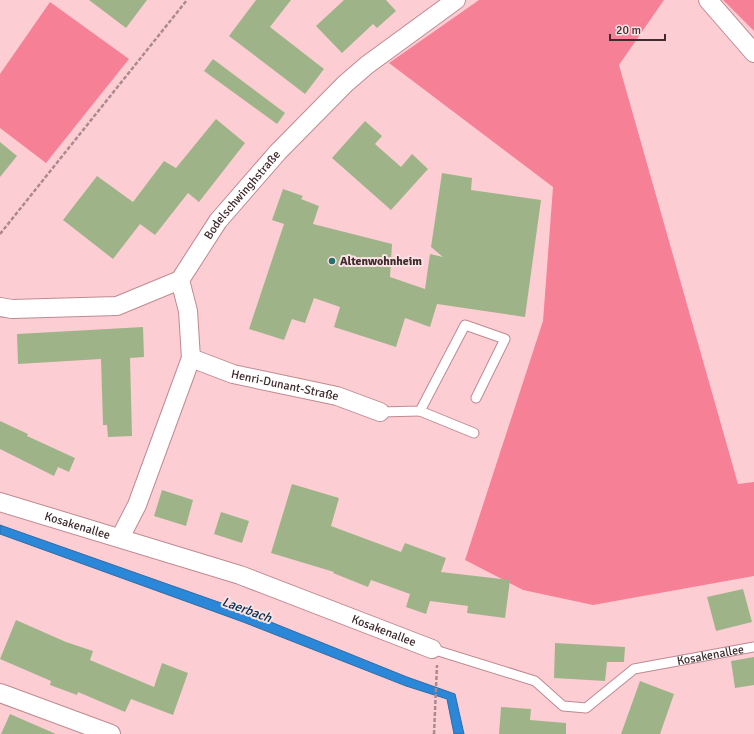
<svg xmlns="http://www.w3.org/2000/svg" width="754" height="734" font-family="Signika,sans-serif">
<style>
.green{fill:#f68197}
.water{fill:#2b87d7;stroke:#316ba4}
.building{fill:#9eb488}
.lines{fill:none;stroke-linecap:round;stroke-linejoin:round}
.lane-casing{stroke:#bf8a91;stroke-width:11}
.street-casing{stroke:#bf8a91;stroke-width:20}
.path{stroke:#ac898d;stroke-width:2.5;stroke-dasharray:4 2;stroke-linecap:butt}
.lane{stroke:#fff;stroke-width:9}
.street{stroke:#fff;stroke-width:18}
.poi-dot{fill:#26706c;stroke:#f9e2e4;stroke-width:1.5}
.labels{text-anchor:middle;stroke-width:4;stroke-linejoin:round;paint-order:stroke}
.street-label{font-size:12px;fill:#3f2a2d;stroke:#f9e2e4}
.poi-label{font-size:12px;font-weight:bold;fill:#3f2a2d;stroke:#f9e2e4;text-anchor:start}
.water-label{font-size:13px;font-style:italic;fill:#072c4c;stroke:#f9e2e4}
</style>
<rect width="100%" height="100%" fill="#fcced4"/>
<g class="green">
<polygon points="479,0 664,0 619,65 738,484 754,482 754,576 593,605 523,590 465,560 543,321 553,187 389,63"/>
<polygon points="723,0 754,0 754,31"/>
<polygon points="50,2 129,59 46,163 0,128 0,74"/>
</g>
<polygon class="water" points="0,525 241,610 407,677 455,694 464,734 454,734 447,699 406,686 243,622 0,534"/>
<g class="building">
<polygon points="89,0 147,0 126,28"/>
<polygon points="256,0 291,0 270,27 324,69 305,94 229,36"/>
<polygon points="344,0 386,0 396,11 377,28 373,24 342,53 316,26"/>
<polygon points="213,59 285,113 277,124 204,71"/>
<polygon points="216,119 245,143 199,202 188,193 155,235 140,224 113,259 63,220 97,176 133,202 164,161 176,168"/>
<polygon points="365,121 382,136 375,144 401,167 412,154 428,169 391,210 332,158"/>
<polygon points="0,142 17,156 0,177"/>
<polygon points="442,173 472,178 471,190 541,200 525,317 437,304 430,327 405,318 396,347 334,327 340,307 314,298 305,323 292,319 284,340 249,329 284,224 272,220 283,189 303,196 301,199 319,206 313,224 392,244 390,277 425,289 430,254 443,257 431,247"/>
<polygon points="143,327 144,357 130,358 132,436 108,437 107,425 103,425 101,359 18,364 17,334"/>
<polygon points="0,421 28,434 27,436 75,458 69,472 58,467 54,476 0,449"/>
<polygon points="292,484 339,498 331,526 401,552 405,543 446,558 441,572 510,580 505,618 467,613 468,606 430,601 426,614 406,607 410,594 371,580 368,587 333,573 334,572 271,553"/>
<polygon points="162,490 193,500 186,526 154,516"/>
<polygon points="221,512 249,521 242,543 214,534"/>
<polygon points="743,589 752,622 716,631 707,597"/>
<polygon points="16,620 66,642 93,651 90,660 154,687 162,663 188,673 173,715 131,699 125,712 78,692 77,695 50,685 51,681 0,659"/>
<polygon points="555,643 625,647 624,662 607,662 605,681 554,678"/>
<polygon points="754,657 754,685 735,688 731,661"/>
<polygon points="640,681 674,694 660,734 621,734"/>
<polygon points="501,707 531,709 530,720 566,723 566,734 499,734"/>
<polygon points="10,714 56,734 1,734"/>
</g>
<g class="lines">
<g class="lane-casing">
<g id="lane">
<polyline points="420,411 474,433"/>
<polyline points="380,412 420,411 465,325 505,339 476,398"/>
<path id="s1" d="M432,649l103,32 28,25 23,2 48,-39 120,-22"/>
</g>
</g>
<g class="street-casing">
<g id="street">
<polyline points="708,0 754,53"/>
<path id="s2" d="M0,307l12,2 105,-3 63,-26 38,-59 60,-69 67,-68 22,-19 89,-65"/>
<path id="s3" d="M191,358l42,16 104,22 43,16"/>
<path id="s4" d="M0,502l240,73 192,74"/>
<polyline points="120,538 137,505 191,358 188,311 180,280"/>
<polyline points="0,693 111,734"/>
</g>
</g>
<g class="path">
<polyline points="0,234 187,0"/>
<polyline points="434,734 437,665"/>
</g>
<use href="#lane" class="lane"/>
<use href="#street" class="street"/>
</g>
<circle class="poi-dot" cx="332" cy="261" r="4"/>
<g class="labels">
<g class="street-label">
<text dy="4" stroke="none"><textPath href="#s2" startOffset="291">Bodelschwinghstraße</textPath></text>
<text dy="4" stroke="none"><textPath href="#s3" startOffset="98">Henri-Dunant-Straße</textPath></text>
<text dy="4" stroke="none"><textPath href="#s4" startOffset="81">Kosakenallee</textPath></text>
<text dy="4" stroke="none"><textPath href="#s4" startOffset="405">Kosakenallee</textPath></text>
<text dy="4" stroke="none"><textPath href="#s1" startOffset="308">Kosakenallee</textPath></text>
</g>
<g class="poi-label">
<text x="340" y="265">Altenwohnheim</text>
</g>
<g class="water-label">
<text transform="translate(247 609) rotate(20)" y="5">Laerbach</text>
</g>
</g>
<path d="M610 34v6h55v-6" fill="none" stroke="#3f2a2d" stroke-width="2"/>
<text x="616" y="34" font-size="12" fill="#3f2a2d" stroke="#f9e2e4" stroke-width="3" paint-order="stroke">20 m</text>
</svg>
